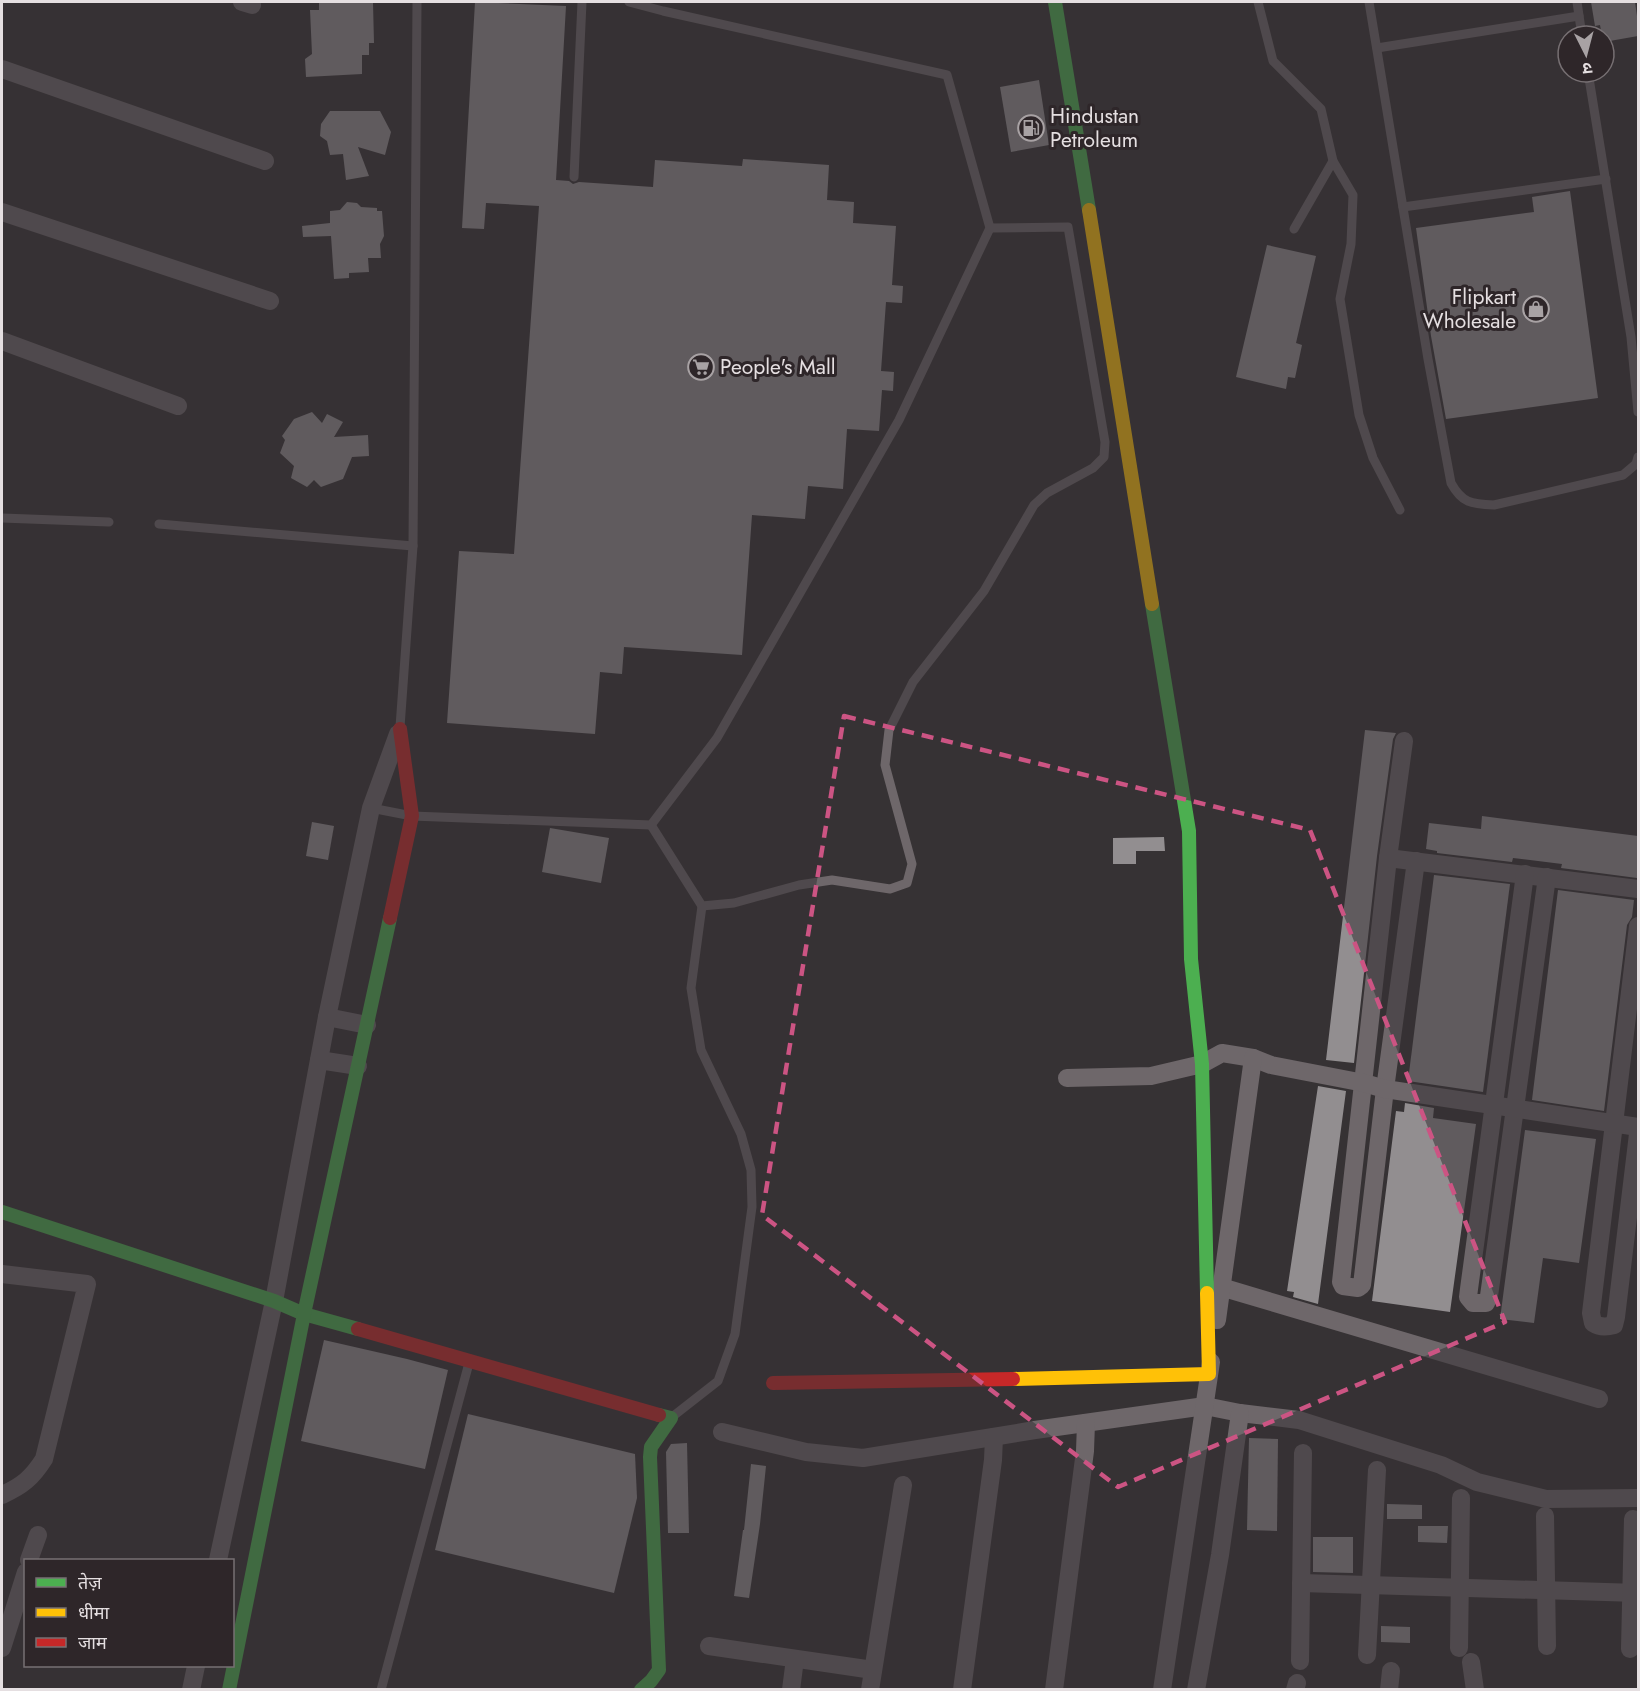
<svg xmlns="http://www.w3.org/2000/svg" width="1640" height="1691" font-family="Jost,'Noto Sans Devanagari',sans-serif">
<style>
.building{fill:#928e90}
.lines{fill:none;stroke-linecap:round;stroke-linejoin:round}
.lane{stroke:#6e676a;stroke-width:9}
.street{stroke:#6e676a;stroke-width:18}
.fast{stroke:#4caf50;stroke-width:14}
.slow{stroke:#ffc107;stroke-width:14}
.jam{stroke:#c62828;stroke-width:14}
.marked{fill:none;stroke:#cc5483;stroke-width:4.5;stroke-dasharray:12 8;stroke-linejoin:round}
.labels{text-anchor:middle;stroke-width:6;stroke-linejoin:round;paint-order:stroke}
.poi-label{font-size:21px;fill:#e5dfe1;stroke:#2e2629;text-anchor:start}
</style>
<rect width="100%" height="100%" fill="#363234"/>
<g class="building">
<polygon points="319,2 373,3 374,43 369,43 369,55 362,55 362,74 306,77 305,59 312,54 310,10 319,10"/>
<polygon points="475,2 566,6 556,180 569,181 573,184 579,182 653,187 655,160 742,166 743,159 829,165 827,200 854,202 853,223 896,226 892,285 903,286 902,303 886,302 881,371 894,372 893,391 882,390 879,431 847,429 843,489 808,486 805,519 752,515 742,655 624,647 622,674 600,672 595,734 447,723 459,551 514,554 539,206 486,203 484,229 462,228"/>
<polygon points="1591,2 1635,2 1638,23 1638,36 1604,42 1604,36 1602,36 1600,25 1595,26"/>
<polygon points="1039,80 1049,145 1011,152 1000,87"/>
<polygon points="330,111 380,111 391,132 385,155 358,147 369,176 346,180 343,154 330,155 327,141 320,136 321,124"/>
<polygon points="1570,191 1598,398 1446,419 1431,336 1416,228 1534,212 1532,197"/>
<polygon points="347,202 357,203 361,207 377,208 377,211 382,211 384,236 380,244 381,258 368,258 369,272 349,273 349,278 334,279 331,236 303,237 302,226 330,223 330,211 340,210"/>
<polygon points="1267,245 1316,256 1296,343 1302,345 1295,378 1288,377 1286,389 1236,377"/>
<polygon points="312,412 322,423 327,414 343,422 334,437 368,435 369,456 352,457 343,479 321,487 314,480 307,487 291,478 294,466 280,453 285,440 282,436 294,419"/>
<polygon points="1365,730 1396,733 1393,739 1377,856 1354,1063 1326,1060"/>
<polygon points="1482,816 1638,836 1638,875 1637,875 1637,878 1561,868 1562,864 1513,858 1512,862 1437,853 1437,851 1426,849 1429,823 1481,829"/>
<polygon points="312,822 334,826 328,860 306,856"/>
<polygon points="550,828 609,838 601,883 542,872"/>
<polygon points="1164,837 1165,851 1136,851 1136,864 1113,864 1113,838"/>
<polygon points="1434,875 1510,884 1483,1092 1408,1081"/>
<polygon points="1558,890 1634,900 1632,917 1627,925 1604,1111 1532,1100"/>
<polygon points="1318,1086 1346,1091 1318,1304 1293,1297 1294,1292 1287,1291"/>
<polygon points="1405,1103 1434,1108 1433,1118 1476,1124 1450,1312 1372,1301 1396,1111 1404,1112"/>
<polygon points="1525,1130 1596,1139 1579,1263 1543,1258 1534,1323 1500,1319"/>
<polygon points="324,1340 407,1359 448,1370 425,1469 301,1441"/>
<polygon points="468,1414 635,1454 637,1498 614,1593 435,1550"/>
<polygon points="1249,1438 1278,1439 1277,1531 1247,1530"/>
<polygon points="687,1443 689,1533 668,1533 666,1452 671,1444"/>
<polygon points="751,1464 766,1466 760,1524 749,1598 734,1596 743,1530 744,1530"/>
<polygon points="1387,1504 1422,1505 1422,1519 1387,1519"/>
<polygon points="1418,1526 1448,1526 1447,1543 1418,1542"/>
<polygon points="1313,1537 1353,1537 1353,1573 1313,1572"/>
<polygon points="1381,1626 1410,1627 1410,1643 1381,1642"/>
</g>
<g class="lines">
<g class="lane">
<polyline points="1258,2 1273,61 1321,109 1333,161 1353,195 1351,244 1340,299 1359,415 1373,458 1400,510"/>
<path d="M1369,2l59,357 23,124c11,20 20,21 43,22l129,-30 13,-11 2,-7"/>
<polyline points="1577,2 1582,36"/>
<polyline points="1377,48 1579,16"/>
<polyline points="1588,72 1631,337 1638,412"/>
<polyline points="574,177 582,2"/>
<polyline points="1403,207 1606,179"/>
<polyline points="1294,229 1333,161"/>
<polyline points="2,518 109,522"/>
<polyline points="159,524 413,546"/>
<polyline points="400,727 413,546 417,2"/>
<polyline points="371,808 412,816 651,825 717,738 899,420 990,228 947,75 663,11 629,2"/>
<polyline points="651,825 702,906 734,903 799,885 832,880 890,889 907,883 912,864 885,765 889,730 913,682 984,591 1034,505 1047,493 1093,468 1104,457 1105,442 1068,227 990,228"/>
<polyline points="672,1417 718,1381 735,1334 752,1207 751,1170 741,1134 701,1050 691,988 702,906"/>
<polyline points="381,1690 469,1363"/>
</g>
<g class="street">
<polyline points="242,2 252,5"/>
<polyline points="2,69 265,161"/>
<polyline points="2,212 270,301"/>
<polyline points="2,341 178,406"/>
<polyline points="1404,741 1388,858 1341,1282 1343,1286 1358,1288 1362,1285 1385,1089 1416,861"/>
<polyline points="1388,858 1638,889"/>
<polyline points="1525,874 1469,1289 1468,1297 1473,1303 1486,1303 1489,1296 1547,877"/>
<path d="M1638,926l-47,387 2,10c6,4 14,4 21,2l2,-8 22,-183"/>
<polyline points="327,1017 367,1025"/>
<polyline points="319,1060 358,1066"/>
<polyline points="1067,1078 1151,1076 1202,1064 1222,1053 1253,1058 1271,1065 1364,1083 1385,1089 1638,1127"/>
<path d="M2,1274l85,10 -43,175c-12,19 -22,27 -42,36"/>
<polyline points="1221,1287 1599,1399"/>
<polyline points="1217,1320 1253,1058"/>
<polyline points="722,1432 806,1452 863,1458 1035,1430 1205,1406 1240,1413 1299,1420 1441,1465 1477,1482 1546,1499 1638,1498"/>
<polyline points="1545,1516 1547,1646"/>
<polyline points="29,1560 38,1535"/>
<polyline points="218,1560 274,1301 327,1017 371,808 398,734"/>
<polyline points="1301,1583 1638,1593"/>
<polyline points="709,1646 873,1670"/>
<polyline points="2,1648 26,1572"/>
<polyline points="1459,1648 1461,1498"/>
<polyline points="1630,1649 1633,1519"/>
<polyline points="1367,1655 1377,1470"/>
<polyline points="1300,1661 1303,1453"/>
<polyline points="1471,1662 1475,1690"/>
<polyline points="191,1690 196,1666"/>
<polyline points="791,1690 795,1659"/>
<polyline points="870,1690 903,1485"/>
<polyline points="962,1690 993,1460 994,1437"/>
<polyline points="1054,1690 1085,1451 1086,1423"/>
<polyline points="1162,1690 1211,1362"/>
<polyline points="1196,1690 1220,1555 1240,1413"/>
<polyline points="1295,1690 1297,1683"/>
<polyline points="1389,1690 1391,1671"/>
</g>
<g class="fast">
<polyline points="1055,2 1089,210"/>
<polyline points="1152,604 1189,831 1191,959 1202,1064 1207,1293"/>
<polyline points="2,1212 274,1301 304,1314 358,1329"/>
<polyline points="229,1690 304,1314 390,918"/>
<polyline points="641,1690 651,1681 659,1670 650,1457 651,1447 671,1418 659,1415"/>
</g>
<g class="slow">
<polyline points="1089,210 1152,604"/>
<polyline points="1013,1379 1209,1374 1207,1293"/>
</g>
<g class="jam">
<polyline points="390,918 412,816 400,729"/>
<polyline points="358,1329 659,1415"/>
<polyline points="773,1383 1013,1379"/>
</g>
</g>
<path d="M0 0H1640V1691H0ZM844,716l466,114 195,492 -387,165 -356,-272z" fill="#363234" fill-opacity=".55" fill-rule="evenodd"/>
<path class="marked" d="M844,716l466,114 195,492 -387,165 -356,-272z"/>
<defs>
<g id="fuel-ring" transform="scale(1.35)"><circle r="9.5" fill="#2e2629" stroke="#a8a2a4" stroke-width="1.5"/><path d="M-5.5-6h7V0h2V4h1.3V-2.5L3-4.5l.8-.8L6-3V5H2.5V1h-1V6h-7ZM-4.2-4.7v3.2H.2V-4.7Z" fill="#a8a2a4"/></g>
<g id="shop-ring" transform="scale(1.35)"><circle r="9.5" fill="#2e2629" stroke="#a8a2a4" stroke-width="1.5"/><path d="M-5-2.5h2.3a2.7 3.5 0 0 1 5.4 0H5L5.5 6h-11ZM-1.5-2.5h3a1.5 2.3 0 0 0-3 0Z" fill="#a8a2a4"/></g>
<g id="supermarket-ring" transform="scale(1.35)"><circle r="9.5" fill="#2e2629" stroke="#a8a2a4" stroke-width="1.5"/><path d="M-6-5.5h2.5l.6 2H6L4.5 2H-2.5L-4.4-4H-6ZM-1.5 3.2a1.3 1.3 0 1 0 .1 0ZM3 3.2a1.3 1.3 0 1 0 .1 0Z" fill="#a8a2a4"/></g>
</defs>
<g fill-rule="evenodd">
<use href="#fuel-ring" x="1031" y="128"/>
<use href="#shop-ring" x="1536" y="309"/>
<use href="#supermarket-ring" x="701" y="367"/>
</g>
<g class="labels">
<g class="poi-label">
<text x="1050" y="123">Hindustan<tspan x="1050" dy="24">Petroleum</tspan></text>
<text x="1516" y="304" text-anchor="end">Flipkart<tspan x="1516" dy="24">Wholesale</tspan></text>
<text x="720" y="374">People's Mall</text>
</g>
</g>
<rect width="1640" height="1691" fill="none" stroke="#e5dfe1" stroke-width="6"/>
<rect x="24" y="1559" width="210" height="108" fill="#2e2629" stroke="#777073" stroke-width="1.5"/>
<rect x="36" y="1578" width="30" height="9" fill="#4caf50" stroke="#777073" stroke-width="1.5"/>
<text x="78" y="1589" font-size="18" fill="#e5dfe1">तेज़</text>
<rect x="36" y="1608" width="30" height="9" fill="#ffc107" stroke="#777073" stroke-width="1.5"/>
<text x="78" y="1619" font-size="18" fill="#e5dfe1">धीमा</text>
<rect x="36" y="1638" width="30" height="9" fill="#c62828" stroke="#777073" stroke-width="1.5"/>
<text x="78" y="1649" font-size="18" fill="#e5dfe1">जाम</text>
<g transform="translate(1586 54) rotate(174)"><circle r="28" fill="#2e2629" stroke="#777073" stroke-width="1.5"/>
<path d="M0-4.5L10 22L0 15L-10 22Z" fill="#a8a2a4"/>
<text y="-9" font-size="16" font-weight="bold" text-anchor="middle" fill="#e5dfe1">उ</text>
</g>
</svg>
